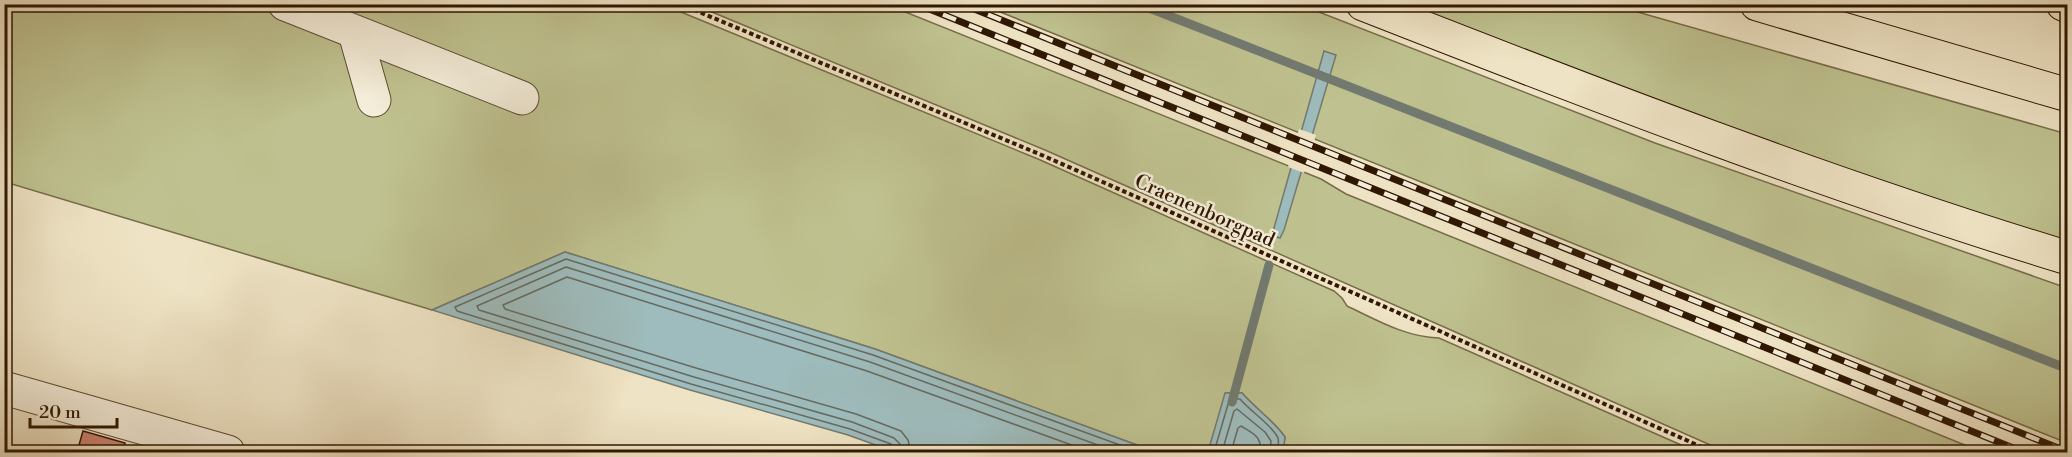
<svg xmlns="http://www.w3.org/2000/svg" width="2072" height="457" font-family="'Libre Bodoni',serif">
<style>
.green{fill:#bfc290;stroke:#776c48;stroke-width:1.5}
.water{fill:#9ebcbd;stroke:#727a71;stroke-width:1.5}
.pier{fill:#eee3c4}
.shadow{fill:#0003}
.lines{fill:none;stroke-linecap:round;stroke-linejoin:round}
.shore{stroke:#666a5e;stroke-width:1.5}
.stream{stroke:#727a71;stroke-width:9}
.building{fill:#cc8273;stroke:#2f1700;stroke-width:1.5}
.minor-casing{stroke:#5f4a31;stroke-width:35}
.highway-casing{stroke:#2f1700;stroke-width:35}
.path{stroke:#2f1700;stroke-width:4;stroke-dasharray:4.5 3;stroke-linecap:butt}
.minor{stroke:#f4edd9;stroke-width:33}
.highway{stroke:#eee3c4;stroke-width:33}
.rail-casing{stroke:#2f1700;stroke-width:7}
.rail{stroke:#f4edd9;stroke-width:4.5;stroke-dasharray:14;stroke-linecap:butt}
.labels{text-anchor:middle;stroke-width:5;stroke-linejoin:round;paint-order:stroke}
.street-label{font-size:20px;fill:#2f1700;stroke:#f4edd9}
</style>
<rect width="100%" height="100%" fill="#eee3c4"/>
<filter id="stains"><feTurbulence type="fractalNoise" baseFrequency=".00333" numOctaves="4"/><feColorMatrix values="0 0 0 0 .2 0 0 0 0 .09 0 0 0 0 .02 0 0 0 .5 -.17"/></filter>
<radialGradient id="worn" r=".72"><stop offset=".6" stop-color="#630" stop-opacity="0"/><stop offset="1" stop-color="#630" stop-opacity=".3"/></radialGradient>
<g class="green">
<path d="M4,5h660l374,154 296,132 8,7 5,8c30,14 58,31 92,32l258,114h-414l2,-15c-12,-17 -29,-28 -43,-44h-16l-18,59h-52l-281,-103 -310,-97 -133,58 -427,-128z"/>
<polygon points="695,5 888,5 1321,179 1346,194 1982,452 1726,452 1045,150"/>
<polygon points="983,5 1301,5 1655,143 2067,288 2067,443"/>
<polygon points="1386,5 1613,5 2067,134 2067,240 2018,230"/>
</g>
<g class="water">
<polygon points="1324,51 1336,55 1284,230 1280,238 1273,236 1274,228"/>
<polygon points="565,252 875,349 1156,452 895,452 848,435 690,390 432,310"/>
<path d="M1225,393h17c14,16 31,27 43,44l-2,15h-75z"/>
</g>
<polygon class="pier" points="1299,129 1316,135 1304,173 1288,167"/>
<polygon class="shadow" points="84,433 125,445 139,452 79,452"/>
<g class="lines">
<g class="shore">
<polyline points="894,452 891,444 850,429 691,384 457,311 455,307 566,259 873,355 1139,452"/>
<polyline points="902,452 900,444 894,438 852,422 694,377 479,310 477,306 566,267 870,362 1117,452"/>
<polyline points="911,452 908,440 901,431 856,414 696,368 505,309 503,305 567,277 867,371 1091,452"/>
<path d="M1214,452l15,-51 3,-2h8c9,11 34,28 38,39 1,4 0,10 -1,14"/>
<polyline points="1222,452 1234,411 1237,409 1265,432 1271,441 1270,452"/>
<path d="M1231,452l7,-24 3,-2c13,8 20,10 20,26"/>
</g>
<g class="stream">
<polyline points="1139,4 2068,369"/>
<polyline points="1232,402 1269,265"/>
</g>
</g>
<polygon class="building" points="83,431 125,443 123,452 77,452"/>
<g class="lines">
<g class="minor-casing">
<g id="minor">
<polyline points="285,4 522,98"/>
<polyline points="355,33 374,100"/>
<polyline points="4,388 228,452"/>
</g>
</g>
<g class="highway-casing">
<g id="highway">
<path d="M1363,4c232,91 465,181 705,254"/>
<polyline points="1757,4 2068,95"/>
<polyline points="2063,4 2068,6"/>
</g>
</g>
<polyline class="path" points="680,4 1044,156 1713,452"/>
<use href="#minor" class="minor"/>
<use href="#highway" class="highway"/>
<g class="rail-casing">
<g id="rail">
<polyline points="917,4 2023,452"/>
<polyline points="962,4 2068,452"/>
</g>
</g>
<use href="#rail" class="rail"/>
</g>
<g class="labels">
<g class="street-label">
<text transform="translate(1205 210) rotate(24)" y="7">Craenenborgpad</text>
</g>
</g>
<rect width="2072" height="457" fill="none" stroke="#eee3c4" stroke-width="24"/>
<rect x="6" y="6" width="2060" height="445" fill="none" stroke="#2f1700" stroke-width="3"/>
<rect x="12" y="12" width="2048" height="433" fill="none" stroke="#2f1700" stroke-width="1.5"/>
<path d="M30 418v9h87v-9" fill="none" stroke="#2f1700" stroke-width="3"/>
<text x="39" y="418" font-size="18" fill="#2f1700" stroke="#f4edd9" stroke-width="4.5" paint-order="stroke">20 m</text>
<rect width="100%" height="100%" filter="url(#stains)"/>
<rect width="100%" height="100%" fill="url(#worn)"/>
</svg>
